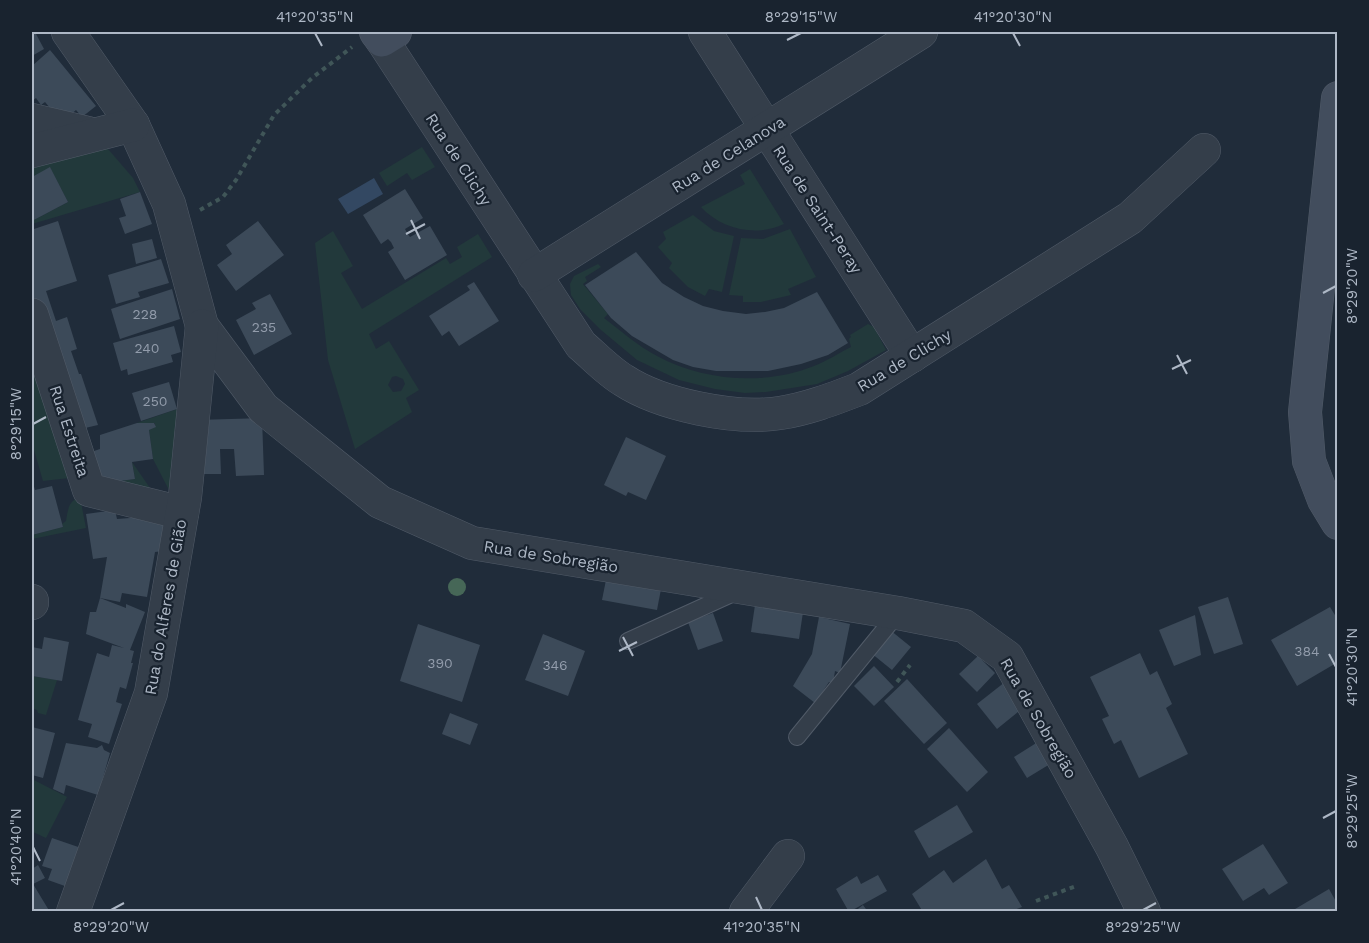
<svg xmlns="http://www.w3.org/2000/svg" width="1369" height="943" font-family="'Work Sans',sans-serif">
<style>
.green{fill:#22393b;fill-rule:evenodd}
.water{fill:#334862}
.building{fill:#3c4a59}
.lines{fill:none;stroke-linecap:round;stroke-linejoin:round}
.lane-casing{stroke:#515b68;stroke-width:18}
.street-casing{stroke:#515b68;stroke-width:34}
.secondary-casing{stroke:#515b68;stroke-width:34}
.path{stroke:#405658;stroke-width:4;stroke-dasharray:4.5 4.5;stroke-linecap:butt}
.lane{stroke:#343e4a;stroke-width:16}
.street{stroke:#343e4a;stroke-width:33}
.secondary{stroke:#424d5d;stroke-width:33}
.tree{fill:#466757}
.ticks{fill:none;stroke:#aeb8c6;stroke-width:2}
.labels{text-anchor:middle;stroke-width:4.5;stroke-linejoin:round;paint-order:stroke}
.number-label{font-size:14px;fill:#929cab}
.street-label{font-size:16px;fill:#aeb8c6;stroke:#19232f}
.neatline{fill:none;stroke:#aeb8c6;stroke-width:2}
.ticks-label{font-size:15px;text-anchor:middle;fill:#aeb8c6}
</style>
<rect width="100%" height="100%" fill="#202c3a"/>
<g class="green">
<polygon points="94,147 108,149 133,178 140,192 32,224 32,221 68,202 50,168 32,177 32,167"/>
<polygon points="422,147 435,167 412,180 407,173 387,186 379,173"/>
<path d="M750,169l34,55c-27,13 -62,6 -83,-17l44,-23 -5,-9z"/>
<polygon points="693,215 714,231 734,236 722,292 709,289 705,296 688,287 669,268 672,263 658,247 666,239 663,232"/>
<polygon points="790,229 816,277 788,289 791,295 761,302 743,302 743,296 729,295 741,238 763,239"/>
<path d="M333,231l20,35 -12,7 21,36 84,-51 4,6 12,-7 -5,-10 21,-13 14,23 -123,77 7,15 13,-8 30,49 -13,8 6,14 -57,37 -27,-89 -13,-117zM396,376l7,3 2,5 -4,7 -8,1 -5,-7 4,-8z"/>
<path d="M598,264l3,3 -16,10 2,4 -4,3 25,30 -4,4c17,13 34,28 53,38 47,25 107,30 157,10 13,-5 25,-13 37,-19l-2,-8 2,-2 -1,-2 18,-11 6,3 12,23 -38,21 -31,13 -51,8 -21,1 -30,-4 -36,-9 -42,-20 -36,-30 -21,-21 -9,-14 -1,-11 4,-8z"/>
<polygon points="32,339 78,477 43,481 32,443"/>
<polygon points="183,407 172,496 153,459 149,430 155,427 155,423 137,423"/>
<polygon points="132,462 159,501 96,484 135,479"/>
<path d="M80,497l6,31 -54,11v-4l31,-8 -1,-3 4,-3c2,-11 2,-20 14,-24z"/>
<polygon points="32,676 57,680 46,715 38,713 37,710 32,708"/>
<polygon points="32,779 67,797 46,838 33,832 32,835"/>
</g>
<polygon class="water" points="374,178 383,194 348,214 338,199"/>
<g class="building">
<polygon points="32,32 35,32 44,49 32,56"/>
<polygon points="50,50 96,106 82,117 76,110 62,122 45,102 41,105 36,98 32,101 32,66"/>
<polygon points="50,167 68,202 32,221 32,177"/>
<polygon points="405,189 423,218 405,229 407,233 410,237 430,226 447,255 405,280 388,252 394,248 391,242 388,239 381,244 363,215"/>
<polygon points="140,192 152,224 125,234 119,218 126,216 120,199"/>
<polygon points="58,221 77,281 46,291 56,321 67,317 77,349 71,351 79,374 81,374 98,425 72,431 32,301 32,223 34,229"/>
<polygon points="258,221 284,255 236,291 217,265 232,254 226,245"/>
<polygon points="152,239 157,258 136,264 132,244"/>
<polygon points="636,252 662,283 684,297 703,306 723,311 746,314 765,312 784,308 817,292 848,343 828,355 801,364 768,371 716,371 693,367 673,360 632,336 611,318 585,285"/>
<polygon points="161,259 169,283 138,292 140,297 116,304 108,275"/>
<polygon points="474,282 499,321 459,346 449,331 442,336 429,316 470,290 467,286"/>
<polygon points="172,289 180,319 120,339 111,309"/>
<polygon points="270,294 292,334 254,355 236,320 256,309 252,303"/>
<polygon points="174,326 181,352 171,355 173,362 128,375 127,369 121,371 113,343"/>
<polygon points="169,382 177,409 141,421 132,393"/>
<polygon points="262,418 264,475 236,476 234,449 220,449 221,474 199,474 197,420"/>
<polygon points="137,423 154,423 156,427 149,430 153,459 132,462 135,479 96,484 82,455 100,449 100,435"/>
<polygon points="626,437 666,456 646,500 628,492 626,496 604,485"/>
<polygon points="32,480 35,490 52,486 63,527 32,535"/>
<polygon points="115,510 117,519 169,515 172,550 155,552 147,597 122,593 120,602 100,598 107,557 93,559 86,514"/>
<polygon points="606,580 661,589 657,610 602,600"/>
<polygon points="1228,597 1243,644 1214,654 1198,607"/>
<polygon points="100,598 126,608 126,604 145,612 130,650 134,651 131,663 133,663 126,689 120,687 118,694 116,702 122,704 109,744 88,737 92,724 78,720 97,653 109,657 112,645 124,648 86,634 90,612 96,612"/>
<polygon points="755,605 803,612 799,639 751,632"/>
<polygon points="1330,607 1338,620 1338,662 1297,686 1271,640"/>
<polygon points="713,613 723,641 698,650 688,622"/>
<polygon points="1195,615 1201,655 1174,666 1159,630"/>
<polygon points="819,617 850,624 840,673 835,671 833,683 829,682 815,703 793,686 812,654"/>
<polygon points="418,624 480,645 462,702 400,681"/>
<polygon points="890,630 911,647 892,670 871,653"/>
<polygon points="543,634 585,651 568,696 525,680"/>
<polygon points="44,637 69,642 62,681 32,676 32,647 42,649"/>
<polygon points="1140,653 1150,675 1157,671 1172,704 1166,708 1188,754 1139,778 1121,740 1114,744 1102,719 1109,716 1090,677"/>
<polygon points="978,656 995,673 977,692 959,674"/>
<polygon points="874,666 894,687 874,706 854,686"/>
<polygon points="907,679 947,723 924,744 884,701"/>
<polygon points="1005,682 1024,707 997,729 977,704"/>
<polygon points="450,713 478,724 470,745 442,734"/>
<polygon points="32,727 55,733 43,778 32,775"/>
<polygon points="949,728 988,772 967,792 927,749"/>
<polygon points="1041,740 1055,761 1027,778 1014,757"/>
<polygon points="66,743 97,748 102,745 104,750 110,753 98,795 66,785 64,794 53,789"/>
<polygon points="957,805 973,832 929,858 914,831"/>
<polygon points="52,838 90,851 76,890 48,880 52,869 42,866"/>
<polygon points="1263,844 1288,883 1269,895 1264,888 1243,901 1222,869"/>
<polygon points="986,859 1002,889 1009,885 1022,907 1009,912 923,912 912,894 944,870 953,883"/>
<polygon points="38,865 45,878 33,884 50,912 32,912 32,869"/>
<polygon points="878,875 887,891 849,912 836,889 857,876 861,884"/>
<polygon points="1329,889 1338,905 1338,912 1290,912"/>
<polygon points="863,905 868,912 854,912"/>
</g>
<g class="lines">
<g class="lane-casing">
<g id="lane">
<polyline points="628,641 738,591"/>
<polyline points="797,737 898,613"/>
</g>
</g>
<g class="street-casing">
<g id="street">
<polyline points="68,32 133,125 169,204 202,326 263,408 380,502 472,543 898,613 964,626 1007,657 1112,847 1144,912"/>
<polyline points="705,32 912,356"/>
<path d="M382,40l199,305c13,11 27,26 42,35 38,25 112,40 157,33 27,-4 53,-14 79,-24l271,-171 74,-68"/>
<polyline points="32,120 88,133"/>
<polyline points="32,151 133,125"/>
<polyline points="534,275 921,32"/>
<polyline points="32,315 89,490 182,513"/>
<polyline points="32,601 32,603"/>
<polyline points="73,912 151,693 185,497 202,326"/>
<polyline points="746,912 788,856"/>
</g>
</g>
<g class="secondary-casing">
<g id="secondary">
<polyline points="376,32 382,40 395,32"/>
<polyline points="1338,98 1305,412 1309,461 1324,500 1338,523"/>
</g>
</g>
<g class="path">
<polyline points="200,210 223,197 236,180 274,115 312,78 352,47"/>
<polyline points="897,682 910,665"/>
<polyline points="1036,901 1076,886"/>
</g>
<use href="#lane" class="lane"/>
<use href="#street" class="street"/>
<use href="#secondary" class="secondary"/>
</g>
<circle class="tree" cx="457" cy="587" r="9"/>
<path class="ticks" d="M315,33l7,13M1013,33l7,13M787,40l14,-7M411,220l9,19M406,234l19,-10M1323,293l13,-7M1177,355l10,19M1172,369l19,-9M33,424l13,-7M623,637l10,19M619,651l18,-9M1329,654l7,13M1323,818l13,-7M33,847l7,14M756,897l6,13M111,910l13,-7M1143,910l13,-7"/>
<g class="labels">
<g class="number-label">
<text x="145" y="319">228</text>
<text x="264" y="332">235</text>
<text x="147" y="353">240</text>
<text x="155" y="406">250</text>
<text x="1307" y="656">384</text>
<text x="440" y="668">390</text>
<text x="555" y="670">346</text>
</g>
<g class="street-label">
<text transform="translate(728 154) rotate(-32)" y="6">Rua de Celanova</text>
<text transform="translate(459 159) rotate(57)" y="6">Rua de Clichy</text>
<text transform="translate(818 209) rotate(57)" y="6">Rua de Saint-Peray</text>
<text transform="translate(904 360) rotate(-31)" y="6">Rua de Clichy</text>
<text transform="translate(70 431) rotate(72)" y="6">Rua Estreita</text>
<text transform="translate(551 556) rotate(9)" y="6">Rua de Sobregião</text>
<text transform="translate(165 607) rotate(-80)" y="6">Rua do Alferes de Gião</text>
<text transform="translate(1039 718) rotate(60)" y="6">Rua de Sobregião</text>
</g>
</g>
<rect width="1369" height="943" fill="none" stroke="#19232f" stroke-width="66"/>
<rect x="33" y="33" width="1303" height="877" class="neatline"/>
<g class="ticks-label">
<text x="315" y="22">41°20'35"N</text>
<text x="801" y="22">8°29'15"W</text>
<text x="1013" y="22">41°20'30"N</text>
<text transform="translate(1352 286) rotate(-90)" y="5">8°29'20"W</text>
<text transform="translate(16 424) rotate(-90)" y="5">8°29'15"W</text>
<text transform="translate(1352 667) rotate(-90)" y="5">41°20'30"N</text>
<text transform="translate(1352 811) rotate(-90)" y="5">8°29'25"W</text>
<text transform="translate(16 847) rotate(-90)" y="5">41°20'40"N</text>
<text x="111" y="932">8°29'20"W</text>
<text x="762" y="932">41°20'35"N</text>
<text x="1143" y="932">8°29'25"W</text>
</g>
</svg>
